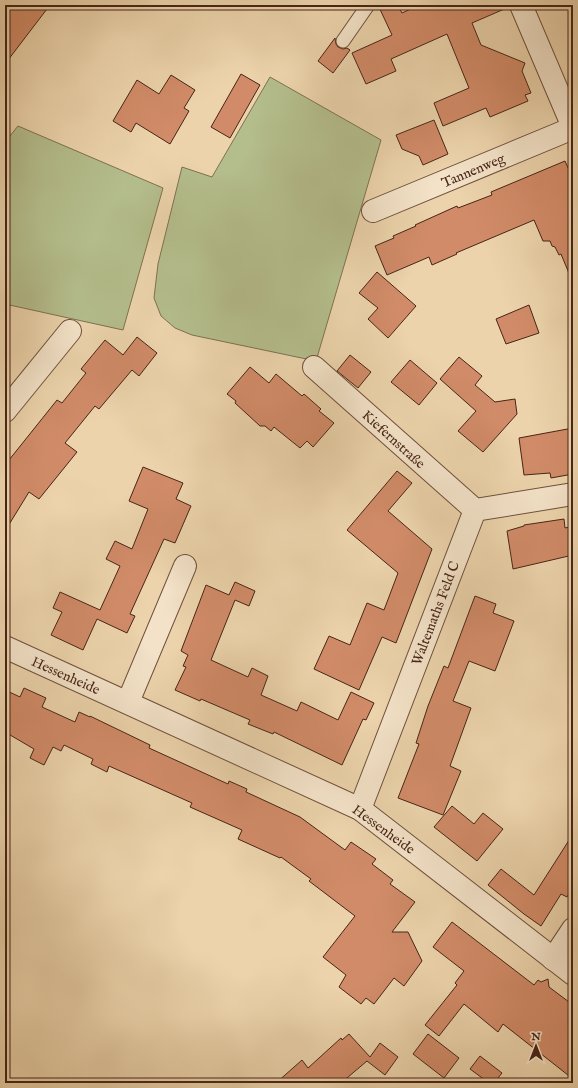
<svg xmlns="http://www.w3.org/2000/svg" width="578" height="1088" font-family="'IM FELL English',serif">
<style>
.green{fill:#b4bd8c;stroke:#7e7152}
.building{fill:#d18b68;stroke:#472517}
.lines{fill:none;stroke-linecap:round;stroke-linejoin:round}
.lane-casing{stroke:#70503c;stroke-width:15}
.street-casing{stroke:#70503c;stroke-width:24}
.lane{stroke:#f3e2c8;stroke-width:13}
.street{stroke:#f3e2c8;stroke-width:22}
.labels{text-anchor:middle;stroke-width:3.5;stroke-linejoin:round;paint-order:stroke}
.street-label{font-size:14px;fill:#472517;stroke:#f3e2c8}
</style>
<rect width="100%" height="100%" fill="#ecd3ab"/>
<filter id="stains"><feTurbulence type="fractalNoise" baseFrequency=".005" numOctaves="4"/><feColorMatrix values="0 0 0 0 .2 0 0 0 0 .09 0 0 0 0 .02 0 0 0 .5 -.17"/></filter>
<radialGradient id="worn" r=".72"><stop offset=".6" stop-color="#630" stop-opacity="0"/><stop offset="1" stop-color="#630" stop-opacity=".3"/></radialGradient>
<g class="green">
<polygon points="270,77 381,140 316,361 192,335 175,328 161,316 154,298 158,264 182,167 212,177"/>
<polygon points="18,126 163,188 123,330 5,304 5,142"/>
</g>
<g class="building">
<polygon points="5,5 50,5 5,64"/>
<polygon points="378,5 398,5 402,13 419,5 509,5 509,7 472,23 481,45 525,63 522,71 531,93 525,95 528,101 490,117 486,108 443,126 434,103 469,88 447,34 391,59 396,71 366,84 352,53 392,35"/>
<polygon points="335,38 336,44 338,47 343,49 347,48 350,50 333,73 318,61"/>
<polygon points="241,74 260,85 230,138 211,127"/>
<polygon points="171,75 195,90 184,108 189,111 170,144 136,123 131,132 113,121 137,80 159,94"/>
<polygon points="434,120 448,154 423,165 419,156 402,149 396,135"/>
<polygon points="565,161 573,179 573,283 561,254 559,255 555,247 552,246 550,241 543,241 534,220 456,253 457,254 432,265 429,257 387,275 375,246 394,238 393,236 416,226 415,225 457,206 458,208 492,195 491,192"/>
<polygon points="377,272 416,306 388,338 368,319 378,308 359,293"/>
<polygon points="529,305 539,333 506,344 496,319"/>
<polygon points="137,337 157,353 139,376 132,370 99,409 95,406 65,443 77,452 39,499 29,492 5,531 5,465 57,400 62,403 86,373 81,369 105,340 123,355"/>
<polygon points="350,355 371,372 358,388 337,371"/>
<polygon points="459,357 482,376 475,385 495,402 515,399 517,414 483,452 458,431 476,411 440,379"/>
<polygon points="410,360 437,383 419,405 391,382"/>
<polygon points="250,367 269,383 276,374 302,396 304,394 321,409 319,411 334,423 313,447 307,441 300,448 274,427 271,431 265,426 260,426 235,403 236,401 227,394"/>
<polygon points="573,428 573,474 551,478 550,473 524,475 519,438"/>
<polygon points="143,467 183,483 176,499 191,506 175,543 164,539 130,614 135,616 127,633 97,619 83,650 51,635 62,612 53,608 60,592 100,610 120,566 106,559 115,541 132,549 148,509 129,501"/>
<polygon points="397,471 412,483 388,511 432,549 396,643 382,637 359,690 314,669 329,636 350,645 367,603 384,610 398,573 347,530"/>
<polygon points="564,519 565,528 573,526 573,555 513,569 507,531 524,526 524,525"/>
<polygon points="235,582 255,591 249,606 235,600 211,660 248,677 252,668 268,676 261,695 297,711 301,702 338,720 351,692 374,703 366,720 363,719 342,765 274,732 273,734 248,724 250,720 201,699 200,701 175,690 186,667 183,666 188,655 181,651 206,585 229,595"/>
<polygon points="475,596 496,604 493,613 514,621 495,671 469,661 453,701 471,708 450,766 461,771 443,815 398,798 419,744 416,743 428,706 444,666 448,668"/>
<polygon points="24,688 46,698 42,707 75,722 79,712 90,717 90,716 150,745 149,748 228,784 229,781 247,789 246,792 300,817 345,850 351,842 376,859 372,864 393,880 390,884 415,902 392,932 408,932 422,961 404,986 394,978 374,1004 366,998 361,1004 339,987 346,975 323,957 355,916 309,881 311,879 281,857 280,858 238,839 242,830 190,807 192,803 109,766 107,772 91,764 93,759 64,745 61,751 53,747 44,765 30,758 34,749 5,732 5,690 20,697"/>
<polygon points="452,806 474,824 483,813 503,829 477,861 434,827"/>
<polygon points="573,834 573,887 567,897 561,894 541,926 524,914 488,885 501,869 534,895"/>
<polygon points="452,922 534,985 538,980 541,982 548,979 549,987 573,1005 573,1079 503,1024 498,1032 464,1004 439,1036 425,1025 457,985 455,983 464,971 433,947"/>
<polygon points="349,1034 370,1057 380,1043 398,1057 385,1075 367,1061 341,1083 276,1083 302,1060 308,1068 341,1038 342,1040"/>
<polygon points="428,1034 459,1058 444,1078 413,1054"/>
<polygon points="480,1056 502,1073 494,1083 489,1083 470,1069"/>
</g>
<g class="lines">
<g class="lane-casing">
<polyline id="lane" points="343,41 368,5"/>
</g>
<g class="street-casing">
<g id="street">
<polyline points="521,5 573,127"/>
<polyline points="373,211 573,128"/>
<polyline points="314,367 475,510"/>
<polyline points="5,411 70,331"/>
<polyline points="475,510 573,494"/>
<polyline points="5,647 360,809 573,974"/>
<polyline points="128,702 185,566"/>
<polyline points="360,809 475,510"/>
<polyline points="553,959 573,929"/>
</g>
</g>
<use href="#lane" class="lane"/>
<use href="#street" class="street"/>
</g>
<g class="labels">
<g class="street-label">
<text transform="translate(473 170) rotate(-23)" y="5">Tannenweg</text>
<text transform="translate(394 439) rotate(42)" y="5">Kiefernstraße</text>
<text transform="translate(435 613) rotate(-69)" y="5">Waltemaths Feld C</text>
<text transform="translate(66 675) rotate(24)" y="5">Hessenheide</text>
<text transform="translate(384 829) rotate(36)" y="5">Hessenheide</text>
</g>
</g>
<rect width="578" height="1088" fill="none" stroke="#ecd3ab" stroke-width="20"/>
<rect x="6" y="6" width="566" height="1076" fill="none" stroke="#472517" stroke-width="2"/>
<rect x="10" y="10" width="558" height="1068" fill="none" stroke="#472517"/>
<g transform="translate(536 1046)" stroke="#f3e2c8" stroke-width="3" paint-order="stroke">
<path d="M0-3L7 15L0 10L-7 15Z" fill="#472517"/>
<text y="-6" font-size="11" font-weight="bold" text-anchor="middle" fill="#472517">N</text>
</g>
<rect width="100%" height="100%" filter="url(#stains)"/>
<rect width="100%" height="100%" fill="url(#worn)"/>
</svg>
